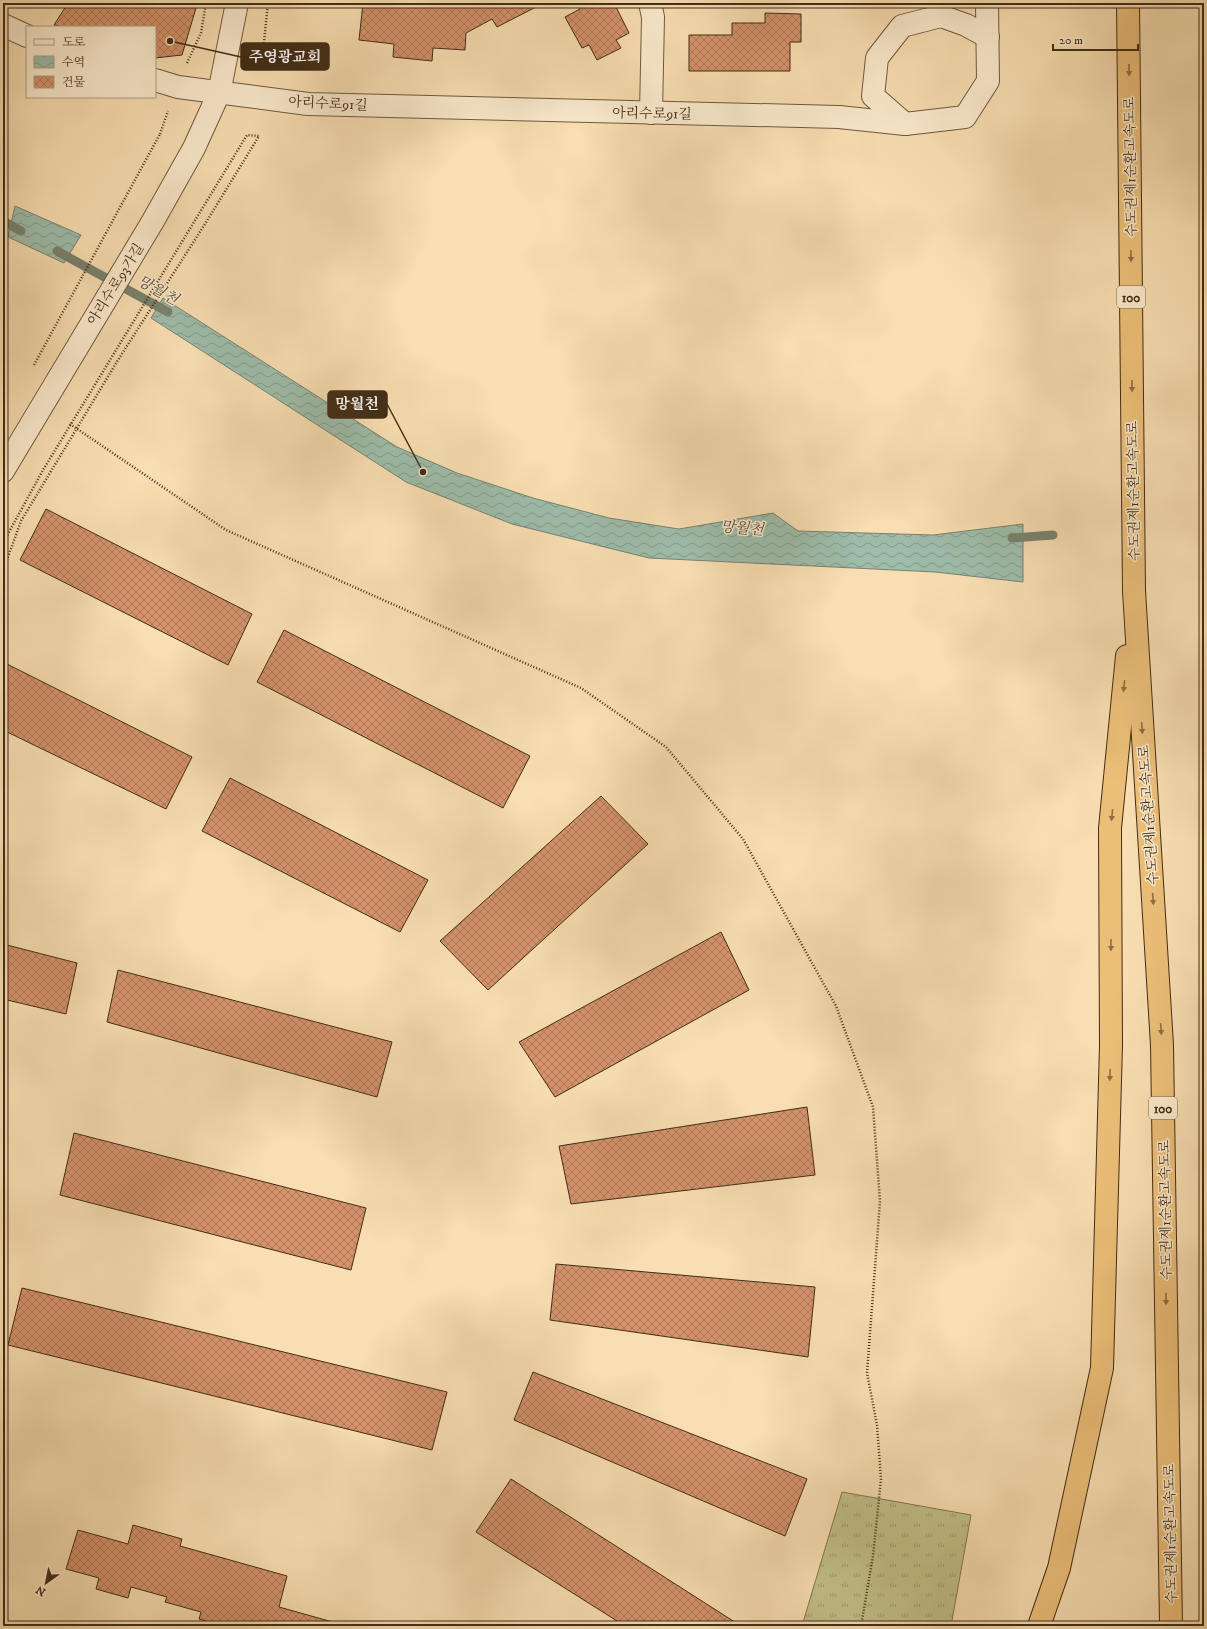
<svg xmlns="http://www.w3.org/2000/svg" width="1207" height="1629" font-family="'IM FELL DW Pica','Noto Serif KR',serif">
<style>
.grass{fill:url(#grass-tufts);stroke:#827650}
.water{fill:url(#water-waves);stroke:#78836f}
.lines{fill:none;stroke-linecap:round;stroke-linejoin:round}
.stream{stroke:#78836f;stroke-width:9}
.building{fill:url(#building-cross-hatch);stroke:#412d17}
.street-casing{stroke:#6f593e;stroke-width:24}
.highway-casing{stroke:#412d17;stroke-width:24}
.path{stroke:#412d17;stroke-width:2.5;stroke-dasharray:1 2;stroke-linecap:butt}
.street{stroke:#faeacd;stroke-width:22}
.highway{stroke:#ecbf79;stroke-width:22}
.oneway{fill:#8e6f43}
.labels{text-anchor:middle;stroke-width:3;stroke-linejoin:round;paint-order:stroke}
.shield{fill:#faeacd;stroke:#78664e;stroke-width:1}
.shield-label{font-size:13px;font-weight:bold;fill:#412d17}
.street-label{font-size:14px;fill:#412d17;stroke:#faeacd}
.water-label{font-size:15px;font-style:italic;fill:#58513c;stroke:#faeacd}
.leader{fill:none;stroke:#412d17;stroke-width:1.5}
.callout-dot{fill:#412d17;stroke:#faeacd;stroke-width:1.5}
.callout{fill:#412d17;stroke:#412d17;stroke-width:1.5}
.callout-label{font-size:15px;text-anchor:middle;font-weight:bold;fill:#fff}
</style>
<defs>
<pattern id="grass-tufts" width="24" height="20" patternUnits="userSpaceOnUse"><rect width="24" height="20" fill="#c2c089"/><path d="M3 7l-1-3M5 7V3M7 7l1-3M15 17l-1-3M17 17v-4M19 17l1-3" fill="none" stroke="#9f9c6f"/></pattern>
<pattern id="water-waves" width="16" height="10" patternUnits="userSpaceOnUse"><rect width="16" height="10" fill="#9dbcaa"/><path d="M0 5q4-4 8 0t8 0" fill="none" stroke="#829989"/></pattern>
<pattern id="building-cross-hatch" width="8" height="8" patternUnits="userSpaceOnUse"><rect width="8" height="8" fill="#d5936c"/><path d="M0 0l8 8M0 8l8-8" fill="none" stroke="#ae7858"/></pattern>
</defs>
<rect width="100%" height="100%" fill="#f8deb2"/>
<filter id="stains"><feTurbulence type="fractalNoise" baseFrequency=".005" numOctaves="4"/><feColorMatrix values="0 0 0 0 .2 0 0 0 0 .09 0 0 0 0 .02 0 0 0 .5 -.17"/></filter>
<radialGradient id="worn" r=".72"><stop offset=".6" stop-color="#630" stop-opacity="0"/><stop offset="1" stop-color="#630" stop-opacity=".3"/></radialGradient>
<polygon class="grass" points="842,1492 971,1515 951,1626 802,1626"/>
<g class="water">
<polygon points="15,206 81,235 64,263 8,237"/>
<polygon points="163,298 397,447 457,473 533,498 609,518 679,529 773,513 798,531 933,535 1023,524 1023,582 935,572 649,558 512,524 406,482 151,318"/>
</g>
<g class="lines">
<g class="stream">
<polyline points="3,221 21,231"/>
<polyline points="57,251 168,312"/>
<polyline points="1012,538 1053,535"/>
</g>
</g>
<g class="building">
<polygon points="68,3 185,3 196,8 182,55 155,58 155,27 62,27 54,25"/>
<polygon points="363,3 534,3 536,7 497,27 492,19 466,33 465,50 433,48 432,61 393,57 394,44 359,40"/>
<polygon points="577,3 614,3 629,33 616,40 621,48 597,60 589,45 582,48 565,17 580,9"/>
<polygon points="765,13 801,14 801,42 790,42 790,71 689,71 689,35 732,35 732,23 765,23"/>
<polygon points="46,509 252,614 228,665 20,560"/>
<polygon points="284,630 530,756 503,808 257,682"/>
<polygon points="3,662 192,757 166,809 3,730"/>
<polygon points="230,778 428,880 400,932 202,831"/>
<polygon points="601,796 648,844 488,990 440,941"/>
<polygon points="721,932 749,990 555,1097 519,1042"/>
<polygon points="3,944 77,963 66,1014 3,999"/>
<polygon points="118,970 392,1042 377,1097 107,1022"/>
<polygon points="807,1107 815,1175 571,1204 559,1146"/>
<polygon points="74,1133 366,1208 351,1270 60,1195"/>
<polygon points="556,1264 815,1287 808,1357 550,1320"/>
<polygon points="22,1288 447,1392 432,1450 8,1345"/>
<polygon points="533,1372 807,1479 785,1536 514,1420"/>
<polygon points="511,1479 741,1626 625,1626 476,1532"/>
<polygon points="133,1525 182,1539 180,1546 287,1576 279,1607 347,1626 222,1626 199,1619 201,1612 165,1602 167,1597 131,1587 128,1598 96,1589 99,1578 66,1569 78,1530 128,1544"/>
</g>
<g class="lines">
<g class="street-casing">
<g id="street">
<polyline points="650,3 653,17 651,113"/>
<polyline points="3,25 27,36"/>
<polyline points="155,80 178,87 308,104 839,117 905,124 965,117 988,81 987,3"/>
<polyline points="905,124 873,96 877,58 902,26 941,16 966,25 988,37"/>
<polyline points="3,471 153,221 194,148 219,93 237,3"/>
</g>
</g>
<g class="highway-casing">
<g id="highway">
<polyline points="1128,3 1134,591 1162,1045 1171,1626"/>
<polyline points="1039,1626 1059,1568 1102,1368 1111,1045 1110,828 1127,656"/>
</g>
</g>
<g class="path">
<polyline points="263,52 268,3"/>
<polyline points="187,63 201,33 206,3"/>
<polyline points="160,134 168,111"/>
<polyline points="34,365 160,134"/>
<polyline points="70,424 226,530 581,688 666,747 743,839 836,1006 873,1107 880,1201 867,1373 877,1425 881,1479 873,1556 861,1626"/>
<polyline points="3,543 43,470 247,135 259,136 205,224 118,360 21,521 3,571"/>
</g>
<use href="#street" class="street"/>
<use href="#highway" class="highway"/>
</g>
<defs><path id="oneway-solid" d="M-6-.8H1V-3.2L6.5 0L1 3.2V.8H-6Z"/></defs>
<g class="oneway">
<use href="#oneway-solid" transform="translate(1129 70) rotate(89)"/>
<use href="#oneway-solid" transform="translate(1131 256) rotate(89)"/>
<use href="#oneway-solid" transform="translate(1132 386) rotate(89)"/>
<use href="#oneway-solid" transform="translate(1124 686) rotate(96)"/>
<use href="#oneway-solid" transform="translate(1142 728) rotate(86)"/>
<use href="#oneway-solid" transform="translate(1112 815) rotate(96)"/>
<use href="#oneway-solid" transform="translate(1153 899) rotate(86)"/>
<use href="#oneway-solid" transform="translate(1111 945) rotate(90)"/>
<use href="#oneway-solid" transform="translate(1161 1029) rotate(86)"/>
<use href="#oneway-solid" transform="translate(1110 1075) rotate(92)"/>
<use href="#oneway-solid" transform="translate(1166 1299) rotate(89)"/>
</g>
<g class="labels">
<g class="shield">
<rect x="1117" y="286" width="28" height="22" rx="3"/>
<rect x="1149" y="1097" width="28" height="22" rx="3"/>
</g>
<g class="shield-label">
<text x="1131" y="302">100</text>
<text x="1163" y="1113">100</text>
</g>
<g class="street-label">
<text transform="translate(328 103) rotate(3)" y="5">아리수로91길</text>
<text transform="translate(652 113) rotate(1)" y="5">아리수로91길</text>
<text transform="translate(1130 167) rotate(-91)" y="5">수도권제1순환고속도로</text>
<text transform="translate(115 284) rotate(-58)" y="5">아리수로93가길</text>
<text transform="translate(1133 491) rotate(-91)" y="5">수도권제1순환고속도로</text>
<text transform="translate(1148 815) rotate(-94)" y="5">수도권제1순환고속도로</text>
<text transform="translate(1165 1210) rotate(-91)" y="5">수도권제1순환고속도로</text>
<text transform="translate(1170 1534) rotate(-91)" y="5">수도권제1순환고속도로</text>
</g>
<g class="water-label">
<text transform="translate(158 290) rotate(29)" y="5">망월천</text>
<text transform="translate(742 528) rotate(5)" y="5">망월천</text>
</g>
</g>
<path class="leader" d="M170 41L241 57M423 472L387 404"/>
<g class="callout-dot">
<circle cx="170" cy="41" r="4"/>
<circle cx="423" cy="472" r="4"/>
</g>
<g class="callout">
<rect x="241" y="43" width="88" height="27" rx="4"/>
<rect x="328" y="391" width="59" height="27" rx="4"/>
</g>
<g class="callout-label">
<text x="285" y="62">주영광교회</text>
<text x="357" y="409">망월천</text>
</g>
<rect width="1207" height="1629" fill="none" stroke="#f8deb2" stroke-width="16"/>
<rect x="4" y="4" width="1199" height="1621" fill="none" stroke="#412d17" stroke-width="2"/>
<rect x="8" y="8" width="1191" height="1613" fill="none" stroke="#412d17"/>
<rect x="26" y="26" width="130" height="72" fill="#faeacd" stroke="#b09e84"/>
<rect x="34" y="39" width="20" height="6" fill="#faeacd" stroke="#b09e84"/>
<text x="62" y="46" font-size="12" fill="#412d17">도로</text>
<rect x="34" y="56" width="20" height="12" fill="url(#water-waves)" stroke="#b09e84"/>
<text x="62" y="66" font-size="12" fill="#412d17">수역</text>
<rect x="34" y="76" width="20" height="12" fill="url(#building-cross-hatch)" stroke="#b09e84"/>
<text x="62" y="86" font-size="12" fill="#412d17">건물</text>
<g transform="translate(46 1583) rotate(213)" stroke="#faeacd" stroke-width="3" paint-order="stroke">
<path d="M0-3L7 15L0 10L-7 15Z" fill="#412d17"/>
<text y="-6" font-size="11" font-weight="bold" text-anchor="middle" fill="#412d17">N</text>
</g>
<path d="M1053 44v6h85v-6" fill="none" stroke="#412d17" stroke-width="2"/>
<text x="1059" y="44" font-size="12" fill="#412d17" stroke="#faeacd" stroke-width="3" paint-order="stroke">20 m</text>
<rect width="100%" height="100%" filter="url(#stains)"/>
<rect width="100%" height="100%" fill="url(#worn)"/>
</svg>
